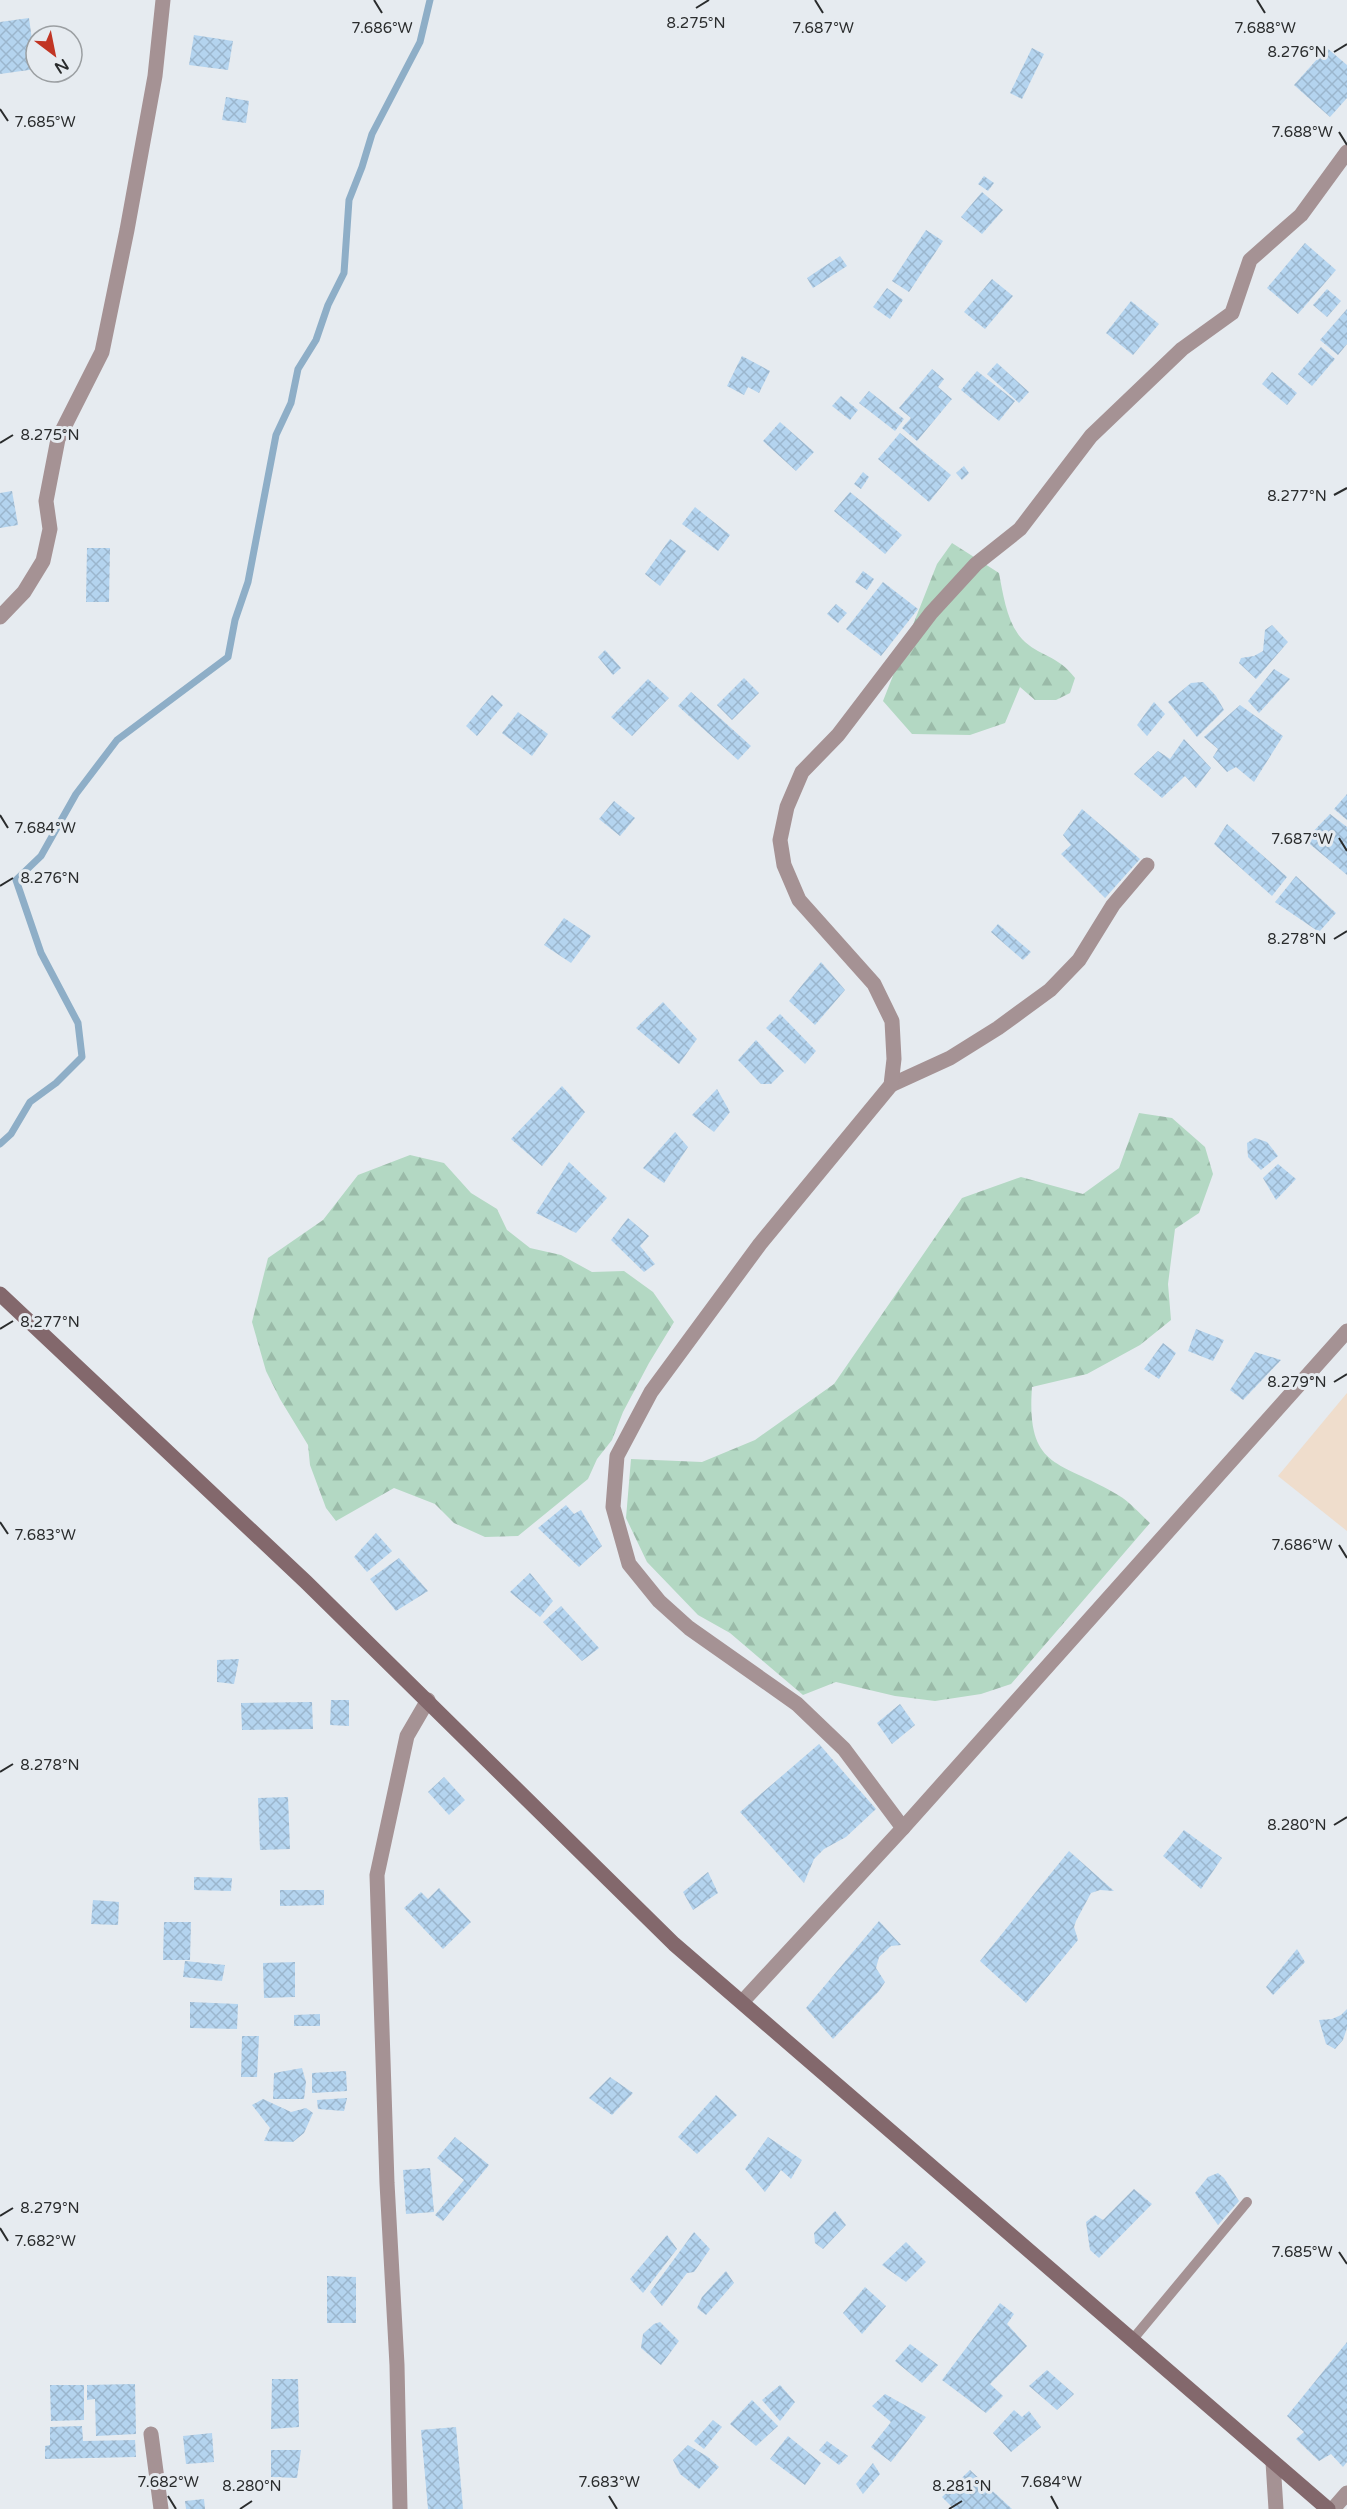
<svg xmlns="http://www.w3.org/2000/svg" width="1347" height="2509" font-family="'Varela Round',sans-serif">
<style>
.education{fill:#efddcc}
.forest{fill:url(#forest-firs)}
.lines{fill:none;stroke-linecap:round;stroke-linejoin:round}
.stream{stroke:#8eaec7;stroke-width:7}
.building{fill:url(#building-cross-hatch)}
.service{stroke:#a59294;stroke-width:10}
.minor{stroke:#a59294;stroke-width:15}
.secondary{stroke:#83686c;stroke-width:15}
.ticks{fill:none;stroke:#2a2c2d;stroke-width:2}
.ticks-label{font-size:15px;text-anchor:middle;fill:#2a2c2d;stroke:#e6ebf0;stroke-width:6;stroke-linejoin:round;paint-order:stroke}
</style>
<defs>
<pattern id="forest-firs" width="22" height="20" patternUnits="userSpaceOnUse" patternTransform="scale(1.5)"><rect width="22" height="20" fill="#b3d8c3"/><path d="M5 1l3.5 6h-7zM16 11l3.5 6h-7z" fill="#9abaa8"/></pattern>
<pattern id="building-cross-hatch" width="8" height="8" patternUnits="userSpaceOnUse" patternTransform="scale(1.5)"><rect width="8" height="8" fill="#b4d4ef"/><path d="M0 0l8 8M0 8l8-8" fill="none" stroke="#9bb6cd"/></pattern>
</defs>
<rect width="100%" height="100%" fill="#e6ebf0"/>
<polygon class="education" points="1347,1393 1347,1531 1278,1476"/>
<g class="forest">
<path d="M952,543l47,30c4,21 8,50 23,66 16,17 36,16 53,39l-5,15 -14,7h-21l-15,-13 -15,36 -35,12 -58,-1 -29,-33 54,-137z"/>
<path d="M1139,1113l33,5 33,29 8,27 -14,39 -24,16 -7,55 3,36 -31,25 -53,29 -55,13c-6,84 28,73 86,108 12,7 22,19 32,28l-139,161 -30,10 -46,7 -40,-5 -59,-14 -33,13 -73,-62 -32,-18 -51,-53 -21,-44 5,-59 71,3 53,-22 79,-56 128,-186 59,-21 62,17 36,-26z"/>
<polygon points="410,1155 444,1163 471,1193 497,1209 507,1230 530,1248 561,1255 592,1272 624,1271 653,1292 674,1322 649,1363 623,1412 612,1440 597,1459 588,1479 518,1536 485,1537 454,1523 435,1504 394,1488 336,1521 326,1508 310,1465 308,1445 280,1399 266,1371 252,1322 268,1258 323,1220 358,1175"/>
</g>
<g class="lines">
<polyline class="stream" points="0,1144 11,1134 30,1102 56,1083 82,1057 78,1023 41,953 16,880 41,856 76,794 117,740 228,657 235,620 248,582 276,435 291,403 298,369 316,340 328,305 344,273 349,200 362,167 372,134 420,42 430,0"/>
</g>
<g class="building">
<polygon points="29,18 36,69 0,74 0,22"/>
<polygon points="194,35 233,41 228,70 189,65"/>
<polygon points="1032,48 1044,54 1022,99 1010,93"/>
<polygon points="1327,48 1347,65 1347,98 1330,117 1294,85"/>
<polygon points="226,97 249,101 246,123 222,120"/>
<polygon points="984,176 994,183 988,191 978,184"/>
<polygon points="982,192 1003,210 982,234 961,217"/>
<polygon points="926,230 943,241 909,292 892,281"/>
<polygon points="1305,243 1336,270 1298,314 1267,288"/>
<polygon points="840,256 847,266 813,288 807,278"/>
<polygon points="992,279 1013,296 985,329 964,312"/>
<polygon points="887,288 903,300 890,319 873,307"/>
<polygon points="1327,289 1341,301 1327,317 1313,305"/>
<polygon points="1131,301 1159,324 1133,355 1106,333"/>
<polygon points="1347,309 1347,344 1338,355 1320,340"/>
<polygon points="1321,347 1335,359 1312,386 1298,374"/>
<polygon points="742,356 770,371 759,393 748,387 744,395 727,386"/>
<polygon points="997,363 1029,392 1019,403 987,374"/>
<polygon points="932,369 944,379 938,387 952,399 917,441 902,428 911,418 899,408"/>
<polygon points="977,371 1015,401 999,421 961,390"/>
<polygon points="1272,372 1297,393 1287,405 1262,384"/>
<polygon points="869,391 904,419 895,431 859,403"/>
<polygon points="841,396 858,410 850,420 832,406"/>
<polygon points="780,422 814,452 796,471 763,441"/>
<polygon points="900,433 951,475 929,502 878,459"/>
<polygon points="964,466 969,473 962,480 956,473"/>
<polygon points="863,472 869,477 861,489 854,484"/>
<polygon points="12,491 18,525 0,528 0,493"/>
<polygon points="850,492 902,535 885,554 834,511"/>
<polygon points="695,507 730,535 718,551 682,524"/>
<polygon points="670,539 686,551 660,586 645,574"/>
<polygon points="87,548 110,548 109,602 86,602"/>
<polygon points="863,571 874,579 867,590 855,582"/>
<polygon points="883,582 918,609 881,656 846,629"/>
<polygon points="836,604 847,613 838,623 827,614"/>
<polygon points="1272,625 1288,642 1256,679 1239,663 1241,658 1254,656 1263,651 1265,630"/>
<polygon points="605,650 621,668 613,675 598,657"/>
<polygon points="1274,669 1290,679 1259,713 1248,701"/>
<polygon points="744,678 759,693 732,720 717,705"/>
<polygon points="648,679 669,698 632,736 611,717"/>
<polygon points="1203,682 1216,696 1224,710 1197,737 1168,702 1191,683"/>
<polygon points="691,692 751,746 738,760 678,706"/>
<polygon points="492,695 503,705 477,736 466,726"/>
<polygon points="1154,702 1165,714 1147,736 1137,725"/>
<polygon points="1240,705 1283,736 1254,782 1236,767 1227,772 1213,757 1218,749 1204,737"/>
<polygon points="518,712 548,734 532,756 502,733"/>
<polygon points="1184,739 1211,768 1196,788 1185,776 1162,798 1134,774 1158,751 1170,759"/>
<polygon points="1347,794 1347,820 1334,809"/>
<polygon points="614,801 635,818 620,836 599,819"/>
<polygon points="1082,809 1140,859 1105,898 1061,854 1071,845 1063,835"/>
<polygon points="1330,814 1347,827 1347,875 1305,840"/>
<polygon points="1227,824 1287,877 1272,896 1214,844"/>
<polygon points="1296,876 1336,913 1319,932 1275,902"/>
<polygon points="564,918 591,936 571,963 544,945"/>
<polygon points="998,924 1031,952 1023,960 991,932"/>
<polygon points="821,962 845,990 815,1025 789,1001"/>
<polygon points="663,1002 697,1039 679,1064 636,1028"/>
<polygon points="780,1014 816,1051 805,1064 766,1028"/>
<polygon points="756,1040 784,1071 771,1084 761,1084 738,1060"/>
<polygon points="562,1086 585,1112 542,1166 511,1139"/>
<polygon points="717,1089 730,1112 714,1132 692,1115"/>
<polygon points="675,1132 688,1147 664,1183 643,1168"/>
<polygon points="1255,1138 1267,1142 1278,1156 1261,1170 1248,1157 1247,1143"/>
<polygon points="569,1162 607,1198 576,1233 536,1213"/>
<polygon points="1278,1164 1296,1179 1276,1200 1263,1178"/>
<polygon points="628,1218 649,1236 640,1246 655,1264 644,1272 611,1240"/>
<polygon points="1196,1329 1224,1340 1213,1361 1188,1351"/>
<polygon points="1163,1343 1176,1353 1159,1379 1144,1369"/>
<polygon points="1255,1352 1281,1360 1243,1400 1230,1390"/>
<polygon points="566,1505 574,1514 581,1510 602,1546 579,1567 538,1528"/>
<polygon points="376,1533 392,1551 367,1572 354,1557"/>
<polygon points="399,1558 428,1591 396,1611 370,1579"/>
<polygon points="530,1573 553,1601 540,1617 510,1592"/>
<polygon points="561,1606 599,1648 582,1661 543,1622"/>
<polygon points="239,1659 234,1684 217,1682 217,1660"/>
<polygon points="331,1700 349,1700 349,1726 330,1725"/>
<polygon points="312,1702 313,1729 242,1730 241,1703"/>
<polygon points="900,1704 915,1725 892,1744 877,1723"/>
<polygon points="819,1744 876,1809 846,1837 824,1849 814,1859 804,1883 740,1812"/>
<polygon points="444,1777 465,1800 449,1815 428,1792"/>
<polygon points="288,1797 290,1849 260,1850 258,1798"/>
<polygon points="1184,1830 1222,1858 1201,1889 1163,1856"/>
<polygon points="1069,1851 1114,1891 1100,1890 1091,1893 1076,1921 1074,1927 1078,1940 1026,2003 980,1961"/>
<polygon points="708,1872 718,1893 693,1910 683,1892"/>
<polygon points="194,1877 232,1878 231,1891 194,1890"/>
<polygon points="439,1888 471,1922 443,1949 404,1908 421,1892 428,1899"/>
<polygon points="280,1890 324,1890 324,1905 280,1906"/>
<polygon points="93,1900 119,1902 118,1925 91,1924"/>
<polygon points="879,1921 901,1945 891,1946 879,1957 876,1968 885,1982 879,1991 833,2039 806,2008"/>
<polygon points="164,1922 191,1922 190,1960 163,1960"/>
<polygon points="1297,1949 1305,1962 1273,1995 1266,1987"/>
<polygon points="185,1961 225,1965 222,1981 183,1977"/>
<polygon points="295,1962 295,1997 264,1998 263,1963"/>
<polygon points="190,2002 238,2004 237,2029 190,2028"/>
<polygon points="1347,2009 1347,2028 1343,2040 1335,2049 1326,2044 1319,2020 1332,2019 1341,2015"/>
<polygon points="320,2014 320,2026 294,2026 294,2015"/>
<polygon points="242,2036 259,2036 257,2077 241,2077"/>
<polygon points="302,2068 306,2082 304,2099 273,2099 274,2073"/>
<polygon points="346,2071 347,2091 312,2093 312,2073"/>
<polygon points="610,2077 633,2093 612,2115 589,2098"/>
<polygon points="716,2095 737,2115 697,2154 678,2137"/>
<polygon points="347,2098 344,2111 318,2109 317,2100"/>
<polygon points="263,2099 291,2112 306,2108 313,2113 304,2133 293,2142 264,2141 270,2128 252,2105"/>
<polygon points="455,2137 489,2165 443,2221 435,2215 464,2180 437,2158"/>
<polygon points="768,2137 802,2160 791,2179 781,2170 765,2192 745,2169"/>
<polygon points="430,2168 434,2212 406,2214 403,2170"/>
<polygon points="1218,2173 1224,2178 1239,2201 1218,2225 1195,2193 1208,2177"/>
<polygon points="1134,2189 1152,2204 1099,2258 1090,2250 1086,2222 1095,2215 1103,2220"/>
<polygon points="835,2211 846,2225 823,2249 815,2243 814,2233"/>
<polygon points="694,2232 710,2249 694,2272 687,2273 662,2306 650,2292"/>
<polygon points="667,2235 677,2249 643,2293 630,2279"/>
<polygon points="906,2242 926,2262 906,2282 882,2265"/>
<polygon points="726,2271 734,2283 706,2315 697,2308 702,2297"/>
<polygon points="327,2276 356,2277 356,2323 327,2323"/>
<polygon points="865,2287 886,2306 862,2334 843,2313"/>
<polygon points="1000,2303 1014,2314 1007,2324 1027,2346 990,2384 1003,2396 986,2413 942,2380"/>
<polygon points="660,2322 679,2341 661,2365 641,2348 643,2334 654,2324"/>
<polygon points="1347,2342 1347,2462 1343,2467 1331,2454 1319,2461 1296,2439 1304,2432 1287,2416"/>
<polygon points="910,2344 938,2365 922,2383 895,2361"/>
<polygon points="1047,2370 1074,2394 1057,2410 1029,2386"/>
<polygon points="272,2379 298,2379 299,2427 271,2429"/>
<polygon points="135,2384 136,2434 96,2436 95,2399 87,2400 87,2385"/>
<polygon points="50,2385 84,2385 84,2420 51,2421"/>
<polygon points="780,2385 795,2402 780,2421 762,2400"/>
<polygon points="885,2394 926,2417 891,2462 871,2447 891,2422 872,2406"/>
<polygon points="752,2400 778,2426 756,2446 730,2424"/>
<polygon points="1014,2410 1022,2417 1029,2411 1041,2427 1011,2452 993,2433"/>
<polygon points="713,2420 722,2427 704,2449 694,2441"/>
<polygon points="82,2426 83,2441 135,2440 136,2457 45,2459 45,2446 50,2445 50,2427"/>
<polygon points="456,2427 463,2509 428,2509 421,2430"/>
<polygon points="212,2433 214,2462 186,2464 183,2436"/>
<polygon points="788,2436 821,2463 805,2485 770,2459"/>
<polygon points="827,2441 848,2456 839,2465 819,2450"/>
<polygon points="688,2445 708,2457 719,2467 699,2489 680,2474 673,2460"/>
<polygon points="271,2450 301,2450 297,2478 271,2477"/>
<polygon points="873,2463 880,2474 863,2494 856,2484"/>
<polygon points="970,2470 1012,2509 954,2509 942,2497"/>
<polygon points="204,2499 205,2509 186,2509 185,2501"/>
</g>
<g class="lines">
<polyline class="service" points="1133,2339 1247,2202"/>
<g class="minor">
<polyline points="0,617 24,592 43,561 50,529 46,501 58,439 102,352 127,230 155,76 163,0"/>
<polyline points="891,1085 950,1058 998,1028 1050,990 1079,960 1113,905 1147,865"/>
<polyline points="903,1828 844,1749 797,1704 689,1628 659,1601 629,1564 613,1507 617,1456 651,1392 760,1244 891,1085 894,1059 892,1021 874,984 799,900 784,865 780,840 787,807 802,772 838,735 931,613 976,564 1020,529 1091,436 1182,349 1232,313 1250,260 1301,215 1347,152"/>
<polyline points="743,2001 903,1828 1347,1331"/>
<polyline points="151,2434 161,2509"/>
<polyline points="1273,2462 1276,2509"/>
<polyline points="400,2509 397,2365 387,2183 377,1875 407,1736 428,1700"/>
<polyline points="1333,2509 1347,2493"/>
</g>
<polyline class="secondary" points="0,1294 306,1582 674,1944 1328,2509"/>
</g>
<path class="ticks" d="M374,0l8,13M815,0l8,13M1257,0l8,13M696,8l13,-8M1334,52l13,-8M0,109l8,12M1339,132l8,13M0,443l13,-8M1334,495l13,-7M0,815l8,13M1339,838l8,13M0,886l13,-8M1334,939l13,-8M0,1329l13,-8M1334,1382l13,-8M0,1522l8,12M1339,1545l8,13M0,1772l13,-8M1334,1825l13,-8M0,2216l13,-8M0,2228l8,13M1339,2252l8,12M168,2496l8,13M609,2496l8,13M1051,2496l7,13M240,2509l12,-8M949,2509l13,-8"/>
<g class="ticks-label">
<text x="696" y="28">8.275°N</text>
<text x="382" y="33">7.686°W</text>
<text x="823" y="33">7.687°W</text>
<text x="1265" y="33">7.688°W</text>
<text x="1297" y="57">8.276°N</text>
<text x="45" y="127">7.685°W</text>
<text x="1302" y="137">7.688°W</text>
<text x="50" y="440">8.275°N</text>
<text x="1297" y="501">8.277°N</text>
<text x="45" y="833">7.684°W</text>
<text x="1302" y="844">7.687°W</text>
<text x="50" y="883">8.276°N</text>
<text x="1297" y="944">8.278°N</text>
<text x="50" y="1327">8.277°N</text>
<text x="1297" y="1387">8.279°N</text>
<text x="45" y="1540">7.683°W</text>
<text x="1302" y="1550">7.686°W</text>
<text x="50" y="1770">8.278°N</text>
<text x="1297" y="1830">8.280°N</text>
<text x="50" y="2213">8.279°N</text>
<text x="45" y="2246">7.682°W</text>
<text x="1302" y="2257">7.685°W</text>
<text x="168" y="2487">7.682°W</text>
<text x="609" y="2487">7.683°W</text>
<text x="1051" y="2487">7.684°W</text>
<text x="252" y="2491">8.280°N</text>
<text x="962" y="2491">8.281°N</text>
</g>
<g transform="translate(54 54) rotate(148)"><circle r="28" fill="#e6ebf0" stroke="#9b9fa2" stroke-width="1.5"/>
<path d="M0-4.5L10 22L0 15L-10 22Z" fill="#c13524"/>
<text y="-9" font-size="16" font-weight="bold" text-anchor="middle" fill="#2a2c2d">N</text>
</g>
</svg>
